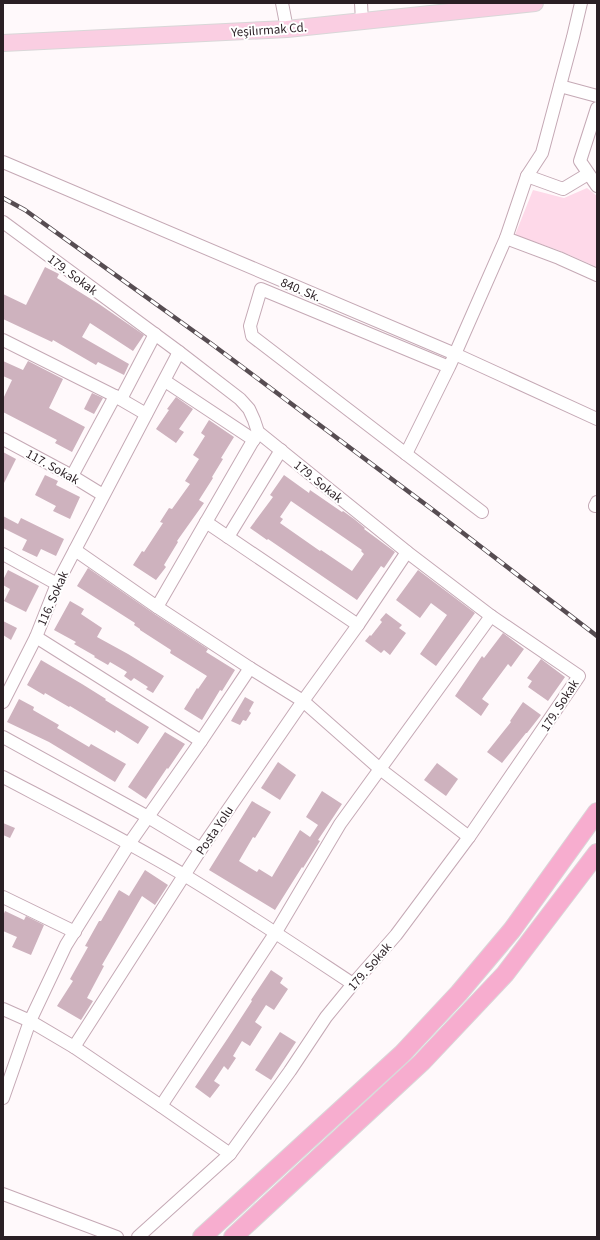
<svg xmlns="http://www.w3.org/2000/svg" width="600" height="1240" font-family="'Source Sans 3',sans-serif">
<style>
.green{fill:#fed9e9}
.building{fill:#ceb2be;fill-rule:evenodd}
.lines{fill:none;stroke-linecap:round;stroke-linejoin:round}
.minor-casing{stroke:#c5a9b5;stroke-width:14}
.major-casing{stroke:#d9d7d8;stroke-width:18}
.highway-casing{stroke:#d9d7d8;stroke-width:20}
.minor{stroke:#fff;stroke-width:12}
.major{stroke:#facee2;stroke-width:16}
.highway{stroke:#f7adcf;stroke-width:18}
.rail-casing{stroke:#574d52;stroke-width:4.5}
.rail{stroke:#fff;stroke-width:3;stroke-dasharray:9;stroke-linecap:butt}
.labels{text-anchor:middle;stroke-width:4;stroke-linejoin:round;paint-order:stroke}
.street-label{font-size:13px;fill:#2a1f24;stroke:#fff}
</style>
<rect width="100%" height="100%" fill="#fff9fb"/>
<polygon class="green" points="587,188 597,196 597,267 558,250 515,235 533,190 564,198"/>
<g class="building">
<polygon points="45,267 59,274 57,278 99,304 144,335 133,351 90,323 82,337 129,364 124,375 98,362 96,365 53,340 52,342 3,319 3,294 26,305"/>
<polygon points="3,361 23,370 28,361 63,379 49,408 85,427 72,452 55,443 57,440 3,412 3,399 12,380 3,376"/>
<polygon points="92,393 103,398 94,414 84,409"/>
<polygon points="176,397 193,409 179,429 184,432 176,443 156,429 169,410 167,409"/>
<polygon points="209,420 234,437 221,458 223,459 212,477 213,478 199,500 204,503 177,541 178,542 164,565 166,567 156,580 133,565 142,551 144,552 163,523 160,522 169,508 172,509 190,484 185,481 199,459 193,455 205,436 201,433"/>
<polygon points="3,452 16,459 3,485"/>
<polygon points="45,475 58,481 56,485 80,497 70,519 53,511 56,506 35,495"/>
<path d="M284,475l25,18 1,-3 32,22 1,-1 11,8 11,9 -1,1 31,23 -11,16 -3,-2 -24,34 -89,-61 -1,1 -17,-12 23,-31 -3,-2zM291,501l71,49 -1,1 3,3 -12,17 -31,-21 -1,1 -40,-28 3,-4 -3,-2z"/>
<polygon points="3,516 18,524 21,518 64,539 56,556 41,549 37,557 22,550 27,540 3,528"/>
<polygon points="88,568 153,613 208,649 206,652 235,670 222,691 220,690 202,720 184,709 197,688 198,689 207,676 170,653 171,650 140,630 140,629 134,625 135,623 77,586"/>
<polygon points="8,570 39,586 26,612 4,601 10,589 3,585 3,580"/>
<polygon points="418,570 475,613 436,666 420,654 447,615 431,603 420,618 396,600"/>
<polygon points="70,601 84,609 81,614 102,628 97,637 128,654 164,676 153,693 146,689 148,687 134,678 131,681 124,676 127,672 110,662 108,665 94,657 95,656 74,644 76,642 54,630"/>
<polygon points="386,613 402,625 399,628 406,633 390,655 384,650 381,653 365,641 370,635 371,636 382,622 380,620"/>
<polygon points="3,621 17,628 11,640 3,635"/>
<polygon points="503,633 524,649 511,667 508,664 482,699 489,704 481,716 455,696 482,656 484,658"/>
<polygon points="541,659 565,677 548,701 528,687 532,681 527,678"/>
<polygon points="41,660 82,684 106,699 105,700 149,727 138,744 116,730 115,733 70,706 69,707 45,693 44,695 27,685"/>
<polygon points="245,697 254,702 249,711 251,713 246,721 243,720 240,725 231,721"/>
<polygon points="19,699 34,707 33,710 59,725 57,728 89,747 91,744 126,764 115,782 49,742 7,722"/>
<polygon points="523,702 541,715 527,733 526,733 502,763 487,752 511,722 510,721"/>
<polygon points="165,732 185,744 168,769 167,768 146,799 128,787"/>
<polygon points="278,762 296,775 280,800 261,788"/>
<polygon points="437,763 458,779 446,796 424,780"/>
<polygon points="322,791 342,804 318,840 320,841 303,868 302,867 275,910 209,870 252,801 271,812 255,838 253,837 239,861 257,872 259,869 272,877 300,830 310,837 318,825 306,817"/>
<polygon points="3,823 15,828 10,838 3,835"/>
<polygon points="145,870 168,885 155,905 142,896 102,965 104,966 87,998 93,1001 81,1020 57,1006 73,981 70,979 88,947 85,946 99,921 101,921 119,890 129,896"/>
<polygon points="5,911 24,920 26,916 44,925 31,955 12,947 17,937 3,931 3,916"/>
<polygon points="271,970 283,978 280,983 288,989 274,1010 266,1005 255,1022 262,1027 250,1046 242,1041 233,1056 236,1058 228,1070 224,1066 214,1081 220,1085 210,1098 195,1087 228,1038 252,1001 251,1000"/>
<polygon points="280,1032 296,1042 271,1080 255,1070"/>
</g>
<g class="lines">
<g class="minor-casing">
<g id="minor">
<polyline points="282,3 287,29"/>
<polyline points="361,3 362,21"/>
<polyline points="560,86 597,96"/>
<polyline points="597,108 580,161 597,186"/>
<polyline points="3,162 455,354 597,419"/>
<polyline points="527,176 563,189 588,174"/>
<polyline points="3,222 179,352 240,399 249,409 254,420 258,432 407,552 491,616 579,676 469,837 396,935 353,984 326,1017 290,1071 230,1154 161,1106 74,1047"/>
<polyline points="506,238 559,258 597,275"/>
<polyline points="3,340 115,396 146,414"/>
<polyline points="449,367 261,289 250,326 252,336 406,454 449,367 455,354 506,238 527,176 542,153 573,37 581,3"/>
<polyline points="165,381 254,440"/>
<polyline points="121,399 155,334"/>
<polyline points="3,439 72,476 103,495"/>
<polyline points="406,454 482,512"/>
<polyline points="72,476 115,396"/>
<polyline points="595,506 597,502"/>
<polyline points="206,522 358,625"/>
<polyline points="228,537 281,450"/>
<polyline points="75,550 157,607 258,432"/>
<polyline points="3,554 57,584"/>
<polyline points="157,607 250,668 303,701 380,769 469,837"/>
<polyline points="36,637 201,741"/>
<polyline points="3,702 36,637 57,584 179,352"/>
<polyline points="3,737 148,817 201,849"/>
<path d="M3,777c61,32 122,63 181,98 58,35 113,72 169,109"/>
<polyline points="3,897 75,932"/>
<polyline points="3,1009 30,1021 74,1047 201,849 303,701 358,625 407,552"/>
<polyline points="3,1098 30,1021 66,945 129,844 201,741 250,668"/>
<polyline points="161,1106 276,932 340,824 491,616"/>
<polyline points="3,1194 117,1237"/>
<polyline points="138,1237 230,1154"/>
</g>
</g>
<g class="major-casing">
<polyline id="major" points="3,43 287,29 535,3"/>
</g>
<g class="highway-casing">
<g id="highway">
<polyline points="202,1237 402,1054 459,993 512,930 597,812"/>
<polyline points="233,1237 422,1062 505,974 597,853"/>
</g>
</g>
<use href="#minor" class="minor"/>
<use href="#major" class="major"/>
<use href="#highway" class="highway"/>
<g class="rail-casing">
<polyline id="rail" points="3,198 25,210 213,345 437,513 597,636"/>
</g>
<use href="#rail" class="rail"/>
</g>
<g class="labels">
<g class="street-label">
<text transform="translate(269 29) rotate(-4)" y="5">Yeşilırmak Cd.</text>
<text transform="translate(73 274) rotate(37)" y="5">179. Sokak</text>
<text transform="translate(301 289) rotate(23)" y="5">840. Sk.</text>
<text transform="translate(53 466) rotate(29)" y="5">117. Sokak</text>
<text transform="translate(319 481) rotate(39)" y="5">179. Sokak</text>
<text transform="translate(52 598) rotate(-66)" y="5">116. Sokak</text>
<text transform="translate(559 705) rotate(-57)" y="5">179. Sokak</text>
<text transform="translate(214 830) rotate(-56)" y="5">Posta Yolu</text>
<text transform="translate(369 966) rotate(-49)" y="5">179. Sokak</text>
</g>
</g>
<rect width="600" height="1240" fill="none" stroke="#2a1f24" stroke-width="8"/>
</svg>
